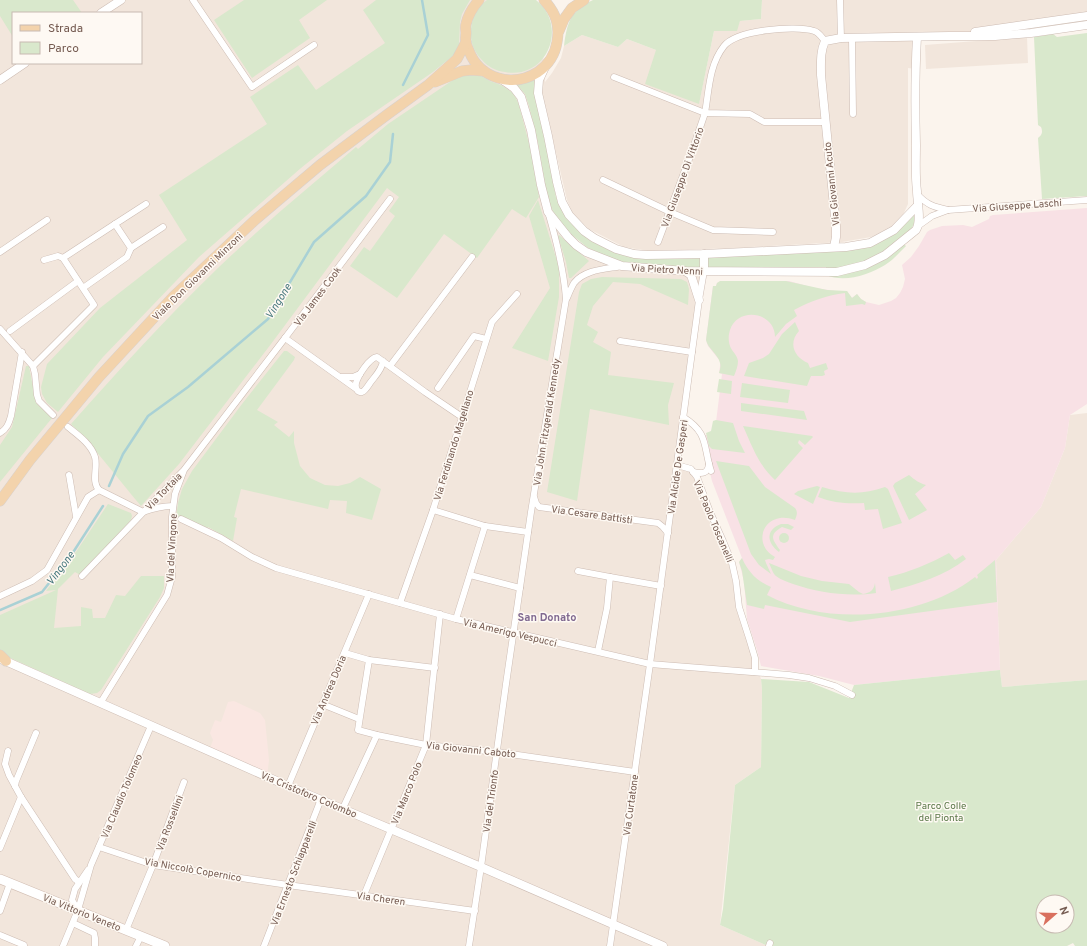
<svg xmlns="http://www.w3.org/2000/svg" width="1087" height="946" font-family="Overpass,sans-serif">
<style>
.residential{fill:#f2e6dc;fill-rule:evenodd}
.commercial{fill:#fae7e2}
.medical{fill:#f8e1e5}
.green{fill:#d9e8cc;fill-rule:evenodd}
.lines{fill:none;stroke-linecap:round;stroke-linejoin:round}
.stream{stroke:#a9d1d5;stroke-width:2.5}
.minor-casing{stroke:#cdbcb3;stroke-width:7}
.tertiary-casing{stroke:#cdbcb3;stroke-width:9}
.secondary-casing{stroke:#d2beb3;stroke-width:10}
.primary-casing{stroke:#d8d1ce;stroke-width:11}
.minor{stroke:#fff;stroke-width:6}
.tertiary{stroke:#fff;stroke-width:8}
.secondary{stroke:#fff;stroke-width:9}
.primary{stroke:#f3d3ac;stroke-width:10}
.labels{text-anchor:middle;stroke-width:3;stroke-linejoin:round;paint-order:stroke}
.street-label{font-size:10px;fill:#755b51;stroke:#fef9f3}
.park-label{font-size:10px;fill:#5c794a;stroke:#fef9f3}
.water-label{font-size:11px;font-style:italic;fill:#497a7f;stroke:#fef9f3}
.neighbourhood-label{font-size:11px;font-weight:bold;fill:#806990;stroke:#fef9f3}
</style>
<rect width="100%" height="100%" fill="#fbf4ed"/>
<g class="residential">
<path d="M0,0h519l22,24 4,58 7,-9 9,-15 3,-12 18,-11 36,12 9,-8 29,11 43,53 15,-72h22l4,-10 21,-2 1,-19h325v25l-170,12 -2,32 -7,-1v136l-6,13 -9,11 -22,9 -29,5 -107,6 -86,3 -25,-4 -35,-18 -16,-15 -6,-14 -24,-103 14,132 10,12 55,28 82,2 -27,194 16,8 14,43 22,48 4,20 3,25 25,70 1,11 -1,77 -26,18 -15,140 48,21h-768zM13,13h128v50h-128z"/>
<polygon points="1027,37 1028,63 926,69 925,45"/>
<polygon points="1087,413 1087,680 1002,687 1000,670 996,560 1041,507 1065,448 1070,415"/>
</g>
<polygon class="commercial" points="234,701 260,713 265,720 269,760 267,777 209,751 213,740 210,733 215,720 221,722 228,702"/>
<polygon class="medical" points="1087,208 1087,404 1070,415 1065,448 1041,507 996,560 1000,670 854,685 819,676 761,666 757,650 747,619 744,581 739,562 742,558 712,481 701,437 712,433 715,430 722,374 719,373 720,366 720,361 708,346 706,340 713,286 716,286 717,283 723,281 789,281 815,288 836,291 847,291 852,298 857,294 861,299 866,302 879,305 891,301 896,298 900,293 903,287 905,279 902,265 911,257 919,246 927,232 930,230 942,226 963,225 972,227 989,219 990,216 993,215"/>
<g class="green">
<polygon points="0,0 73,0 82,13 13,13 13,37 0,16"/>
<polygon points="244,0 327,0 299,20 310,38 252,78 214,20"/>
<polygon points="376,0 470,0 462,14 460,22 459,46 455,54 433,72 347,131 301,168 199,257 103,357 58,412 47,403 42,394 41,387 47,364 100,308 187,240 159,195 267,124 250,97 298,65 316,90 385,43 363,10"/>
<path d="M487,0h49c33,26 11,80 -31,72 -9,-1 -17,-5 -23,-12 -6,-6 -10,-14 -11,-22 -1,-15 3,-29 16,-38z"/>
<path d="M593,0h169l-1,19 -21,2 -3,10h-23l-15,73 -54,-20 11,-34 -29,-11 -9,8 -36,-12 -18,11c3,-23 6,-35 29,-46z"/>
<path d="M1087,33v163l-45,3 -4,-61c4,-3 5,-6 3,-11l-3,-2 -4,-88 19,-3 4,3z"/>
<path d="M467,75l14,1 9,5 11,4 11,7 4,6 3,7 12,46 8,46 -13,21 -14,-9 -35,49 -33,-24 -47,64 -47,-32 14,-19 6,4 25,-35 -6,-5 10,-14 -12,-9 -116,156 -92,120 -38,42c-23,-27 -45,-57 -70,-82 48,-54 96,-107 148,-157 44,-42 91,-81 137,-120l2,2 30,-25 65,-44 7,-4z"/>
<path d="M535,80l-1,12 9,38 13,67 7,15 50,39 28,8 47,-1 191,-16 34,-31c5,16 -3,19 -14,28l7,7c-7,7 -13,14 -21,19 -16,10 -41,18 -59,10v-8l-96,1 -88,-2 -27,-6 -27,-12 -21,-17 -14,-19 -6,-16 -9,-53 -9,-37 -4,-12 -9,-10z"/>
<polygon points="538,200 559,267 559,297 548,361 512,348 550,288 529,216"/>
<polygon points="559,235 589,261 571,278 569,278 566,262 558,236"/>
<polygon points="602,277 681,279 687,282 689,289 688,305 640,284 613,282 593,306 587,325 598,332 593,342 611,352 608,375 674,383 668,405 669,425 590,409 577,501 547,492 579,292 582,284 591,279"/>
<path d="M720,281h66l41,9 20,1 5,7 5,-4 4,5 5,3 -1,3 -3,-1 -16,2 -1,-13c-18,2 -34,8 -51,17l3,6 -11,8 -11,13c0,-25 -37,-31 -45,-7 -2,6 -2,14 2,20 3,4 5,6 6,11 0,5 -2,10 -4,15l-15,-3c1,-3 2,-7 1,-10 -2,-9 -12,-14 -14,-23l7,-54h3l1,-3z"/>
<path d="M795,322l4,9c-11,12 -5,26 9,32l2,5 16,-5 2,6 -4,2 1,4 -3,1h-11l-4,10 -63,-10 5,-13 14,-5 6,-4 13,-20z"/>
<polygon points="284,351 287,351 295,357 294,360 257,410 278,422 274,425 289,437 294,431 294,443 300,466 310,478 325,485 338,486 350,483 360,477 381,489 372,520 346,513 347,501 330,500 328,509 241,489 234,517 237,518 233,541 208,527 207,531 181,519 176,518 178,503 182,489 192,471 242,404"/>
<polygon points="26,366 29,366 36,403 52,418 0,482 0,445 12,427"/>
<polygon points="719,379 732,381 731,394 717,392"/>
<polygon points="742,383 790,390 788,403 740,397"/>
<polygon points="741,403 804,411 807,420 741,411"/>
<polygon points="716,420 733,423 739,441 745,453 712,449 709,446 706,433 711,431 713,421"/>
<path d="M743,426l69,10 1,1 -8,8 -6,-5 -1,3 5,5 -28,32c-17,-16 -22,-32 -32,-54z"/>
<path d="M716,461l33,5 16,21 30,21c3,4 2,7 0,12 -30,-11 -45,23 -20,37l-2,3 -4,-1 -4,1 1,3 5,11 -12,-9 -8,-11z"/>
<path d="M909,475c6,5 10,8 17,10l-11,9 12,16 -18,10 -16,-34 2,-3z"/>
<polygon points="817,486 820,487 813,504 794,494 798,491"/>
<path d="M822,487c24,7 40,8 63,0l3,2 14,34 -19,6 -5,-20 -13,1 -1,-7c-16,1 -31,0 -46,-6z"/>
<polygon points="108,504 131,513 132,516 131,520 82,576 75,572 58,589 54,628 81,626 81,607 92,609 93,618 105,618 116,595 125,596 141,576 164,576 164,588 160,597 101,690 97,693 90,694 8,657 0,651 0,615 56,590 46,591 76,552"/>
<path d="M781,524h7l6,3 -3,3 -9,-3c-14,8 -9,13 -2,23l-1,2c-12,-9 -14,-22 2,-28z"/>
<circle cx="784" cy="538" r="5"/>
<path d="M949,553l6,7 8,-5 3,4c-22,17 -48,25 -75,32l-3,-14c22,-5 41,-13 61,-24z"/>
<path d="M742,558c6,14 15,23 29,29l-4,8c61,32 154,24 208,-18l2,2 1,-2 -1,-2 18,-15 2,42 -147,20 -85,-17 -1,4 -17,-4 -5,-34 -3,-9z"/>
<path d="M769,563l32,13 21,5 27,3 10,8 4,2c7,-1 11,-4 12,-11l1,10c-27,4 -57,0 -83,-9 -5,-2 -12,-4 -17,-8 -3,-2 -5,-9 -7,-13z"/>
<path d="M1000,670l2,17 85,-7v266h-12l-2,-3 -6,3h-299l-48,-21 3,-16 12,-124 26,-18 1,-77 -1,-11 48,3 40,16 5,-13zM1043,902h24v24h-24z"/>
</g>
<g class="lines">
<g class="stream">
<polyline points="403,85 428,35 422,0"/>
<polyline points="109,486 123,454 148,416 188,387 268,319 314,242 366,196 390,162 393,134"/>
<polyline points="0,610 42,592 72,554 103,506"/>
</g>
<g class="minor-casing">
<g id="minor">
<polyline points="193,0 252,87 314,45"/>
<polyline points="840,0 841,38"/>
<polyline points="852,39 853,114"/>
<polyline points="614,77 705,113 691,154 658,242"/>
<path d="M825,122h-61l-14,-8 -45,-1c4,-23 4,-48 19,-67 13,-16 71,-21 90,-15 5,1 8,7 11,10"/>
<polyline points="603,180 670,212 713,230 773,232"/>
<path d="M917,194c10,11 17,13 31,16"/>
<polyline points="115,224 146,204"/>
<polyline points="918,226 932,216 948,210 1087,200"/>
<polyline points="131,248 163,227"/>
<polyline points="0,252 47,220"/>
<polyline points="44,260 58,256 63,258"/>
<path d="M567,298c2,-5 4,-10 7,-15 11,-14 33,-14 48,-17"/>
<polyline points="0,329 33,366 35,374 37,395 39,401 53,415"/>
<polyline points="10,331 78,281"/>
<polyline points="620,341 692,352"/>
<path d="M383,361c-1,9 -8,15 -13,22 -2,3 -5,8 -8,9 -5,1 -7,-5 -6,-9 2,-7 13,-25 21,-26l48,35 37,25"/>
<polyline points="33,366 94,305 63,258 115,224 131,248 127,257 83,288"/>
<polyline points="390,366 472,257"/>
<polyline points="341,377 353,377 360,374"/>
<polyline points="355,388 285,338 390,199"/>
<polyline points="438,388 474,336 486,339"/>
<path d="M683,417c26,16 20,29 28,54"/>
<path d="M68,427c10,8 23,17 27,30 3,11 -4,24 4,33l44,22c11,-4 19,-6 30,-6"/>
<path d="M0,433c7,-4 9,-10 11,-17l11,-64"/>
<polyline points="677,465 691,469 697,477 710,512 723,541 732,563 736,581 739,607 749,638 755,658 755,672"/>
<path d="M693,472c9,2 15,2 16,-8"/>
<polyline points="69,475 76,516"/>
<polyline points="534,497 536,503 539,507 658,523 663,527 668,533"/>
<polyline points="433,510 485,526 528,532"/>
<polyline points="181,519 221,538 252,557 276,568 456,619 650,664 789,675 809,678 835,686 852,695"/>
<polyline points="578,571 610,577 661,586"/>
<polyline points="470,575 520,588"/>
<polyline points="82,576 182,472"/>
<polyline points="0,596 32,581 47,570 88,497 99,490"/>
<polyline points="400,603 433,510 492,322 517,294"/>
<polyline points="456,619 485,526"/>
<polyline points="598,651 607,608 610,577"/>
<polyline points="345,653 369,660 435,668"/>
<polyline points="369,660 358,730 377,735 426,745 497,752 635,772"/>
<polyline points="101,702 167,595 172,577 172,517 175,494 184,470 285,338"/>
<polyline points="322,704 359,719"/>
<polyline points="36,733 16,781 15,786 21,797 75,879 79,882"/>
<polyline points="8,751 5,764 9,775 15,786"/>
<polyline points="288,786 369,594"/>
<polyline points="343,808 377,735"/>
<polyline points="99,847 153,865 288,885 475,911"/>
<polyline points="0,848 21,797"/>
<polyline points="364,895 426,745 440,614"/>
<polyline points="78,910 72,900 75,889 88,870"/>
<polyline points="0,911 10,883"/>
<polyline points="73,923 94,933 95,938 95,946"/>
<polyline points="126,930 153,865 184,782"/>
<polyline points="0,935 24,945 24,946"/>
<polyline points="63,946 78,910 91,865 151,726"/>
<polyline points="136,946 141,936"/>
<polyline points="264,946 321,799"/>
<path d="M469,946l12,-79 25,-183 25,-172 35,-213c-2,-29 -9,-56 -17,-84"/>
<polyline points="610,946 650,664 699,300 704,271"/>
<polyline points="769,946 770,943"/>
</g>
</g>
<g class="tertiary-casing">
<g id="tertiary">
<polyline points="101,13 121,0"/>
<polyline points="975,32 1087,16"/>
<polyline points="545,67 539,80 538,93 548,136 557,182 562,202 569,215 584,231 594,238 616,249 634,254 646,255 704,254 846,247 870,243 894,230 918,205"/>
<path d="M501,79l13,9 7,9 10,33 10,55 7,27 20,25 8,8 10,7 36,14 63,5 152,1 28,-7 20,-10 31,-25c6,-9 1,-28 1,-39 -2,-15 -1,-31 -1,-46 -1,-36 -1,-72 1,-108"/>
<polyline points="0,80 25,63"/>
<path d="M834,247l2,-10v-11l-15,-151c0,-12 -1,-23 4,-34l16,-3 108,-2h46l36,-3 56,-8"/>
<polyline points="685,271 691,275 699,300"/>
<polyline points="704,271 704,254"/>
<polyline points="1,659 288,786 481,867 663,946"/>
</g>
</g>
<g class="secondary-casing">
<polyline id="secondary" points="0,879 165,946"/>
</g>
<g class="primary-casing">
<g id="primary">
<path d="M479,0c-6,7 -11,15 -13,24 -1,3 0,6 0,9 0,3 -1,7 0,9 0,3 2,6 3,9 11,28 44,37 69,21 10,-7 17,-17 19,-30 3,-17 -1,-29 -13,-42"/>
<polyline points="559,31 564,19 572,8 584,0"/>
<polyline points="435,82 462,71 471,70 484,71"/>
<polyline points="0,501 30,460 99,377 174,296 255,220 320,165 388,114 428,85 457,59 466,42"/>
<polyline points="0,655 6,661"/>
</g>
</g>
<use href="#minor" class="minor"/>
<use href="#tertiary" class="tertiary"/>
<use href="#secondary" class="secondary"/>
<use href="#primary" class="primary"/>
</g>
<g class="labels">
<g class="street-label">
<text transform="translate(682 177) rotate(-70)" y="4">Via Giuseppe Di Vittorio</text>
<text transform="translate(831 184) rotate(-96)" y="4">Via Giovanni Acuto</text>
<text transform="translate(1017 205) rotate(-4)" y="4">Via Giuseppe Laschi</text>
<text transform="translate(667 269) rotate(3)" y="4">Via Pietro Nenni</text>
<text transform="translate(197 276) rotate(-44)" y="4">Viale Don Giovanni Minzoni</text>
<text transform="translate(317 296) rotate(-53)" y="4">Via James Cook</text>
<text transform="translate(546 422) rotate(-81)" y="4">Via John Fitzgerald Kennedy</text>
<text transform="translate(453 445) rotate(-73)" y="4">Via Ferdinando Magellano</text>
<text transform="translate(677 467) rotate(-82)" y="4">Via Alcide De Gasperi</text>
<text transform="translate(163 491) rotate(-46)" y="4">Via Tortaia</text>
<text transform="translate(592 514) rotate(8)" y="4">Via Cesare Battisti</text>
<text transform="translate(714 521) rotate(67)" y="4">Via Paolo Toscanelli</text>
<text transform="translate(171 548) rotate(-87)" y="4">Via del Vingone</text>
<text transform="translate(510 632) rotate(13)" y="4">Via Amerigo Vespucci</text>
<text transform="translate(328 690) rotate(-67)" y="4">Via Andrea Doria</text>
<text transform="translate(471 749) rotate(6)" y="4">Via Giovanni Caboto</text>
<text transform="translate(406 793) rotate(-68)" y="4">Via Marco Polo</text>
<text transform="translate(309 794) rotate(23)" y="4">Via Cristoforo Colombo</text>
<text transform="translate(121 796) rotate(-67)" y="4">Via Claudio Tolomeo</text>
<text transform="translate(490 801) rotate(-82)" y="4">Via del Trionfo</text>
<text transform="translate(630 805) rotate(-82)" y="4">Via Curtatone</text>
<text transform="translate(169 823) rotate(-69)" y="4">Via Rossellini</text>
<text transform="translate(193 869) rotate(10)" y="4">Via Niccolò Copernico</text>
<text transform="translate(293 873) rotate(-69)" y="4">Via Ernesto Schiapparelli</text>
<text transform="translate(381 898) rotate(8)" y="4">Via Cheren</text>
<text transform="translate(82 912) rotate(22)" y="4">Via Vittorio Veneto</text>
</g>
<g class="park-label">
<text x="941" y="809">Parco Colle<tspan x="941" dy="12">del Pionta</tspan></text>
</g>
<g class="water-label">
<text transform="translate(278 301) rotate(-58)" y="4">Vingone</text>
<text transform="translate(60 568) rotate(-53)" y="4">Vingone</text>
</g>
<g class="neighbourhood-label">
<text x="547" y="621">San Donato</text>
</g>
</g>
<rect x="12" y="12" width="130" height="52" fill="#fef9f3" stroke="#c7bab2"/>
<rect x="20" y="25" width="20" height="6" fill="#f3d3ac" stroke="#c7bab2"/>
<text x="48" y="32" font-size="12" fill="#755b51">Strada</text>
<rect x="20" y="42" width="20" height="12" fill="#d9e8cc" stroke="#c7bab2"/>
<text x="48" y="52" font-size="12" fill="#755b51">Parco</text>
<g transform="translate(1055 914) rotate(70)"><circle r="19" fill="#fef9f3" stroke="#c7bab2"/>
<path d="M0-3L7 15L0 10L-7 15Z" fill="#d9705e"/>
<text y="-6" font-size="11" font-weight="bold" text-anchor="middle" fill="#755b51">N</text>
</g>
</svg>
